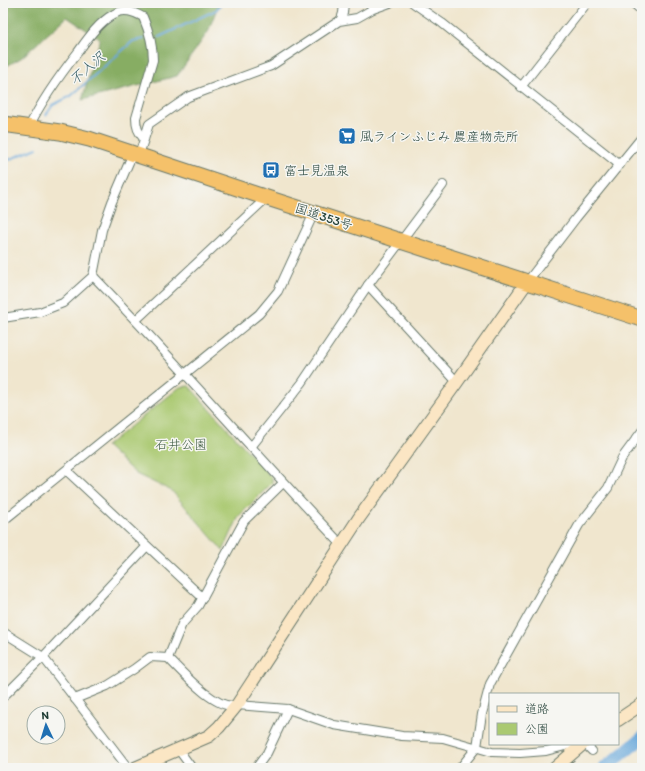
<svg xmlns="http://www.w3.org/2000/svg" width="645" height="771" font-family="Itim,'Klee One',sans-serif">
<style>
.green{fill:#aac971;stroke:#648352}
.forest{fill:#87ad63;stroke:#53754c}
.lines{fill:none;stroke-linecap:round;stroke-linejoin:round}
.stream{stroke:#67a7da;stroke-width:2}
.river{stroke:#67a7da;stroke-width:13}
.street-casing{stroke:#68786a;stroke-width:10}
.secondary-casing{stroke:#68786a;stroke-width:14}
.highway-casing{stroke:#68786a;stroke-width:17}
.street{stroke:#fff;stroke-width:8}
.secondary{stroke:#fbe6c4;stroke-width:12}
.highway{stroke:#f5c16b;stroke-width:15}
.labels{text-anchor:middle;stroke-width:3;stroke-linejoin:round;paint-order:stroke}
.poi-label{font-size:13px;fill:#1f3d34;stroke:#f6f6f2;text-anchor:start}
.street-label{font-size:13px;fill:#1f3d34;stroke:#f6f6f2}
.park-label{font-size:13px;fill:#3b5940;stroke:#f6f6f2}
.water-label{font-size:14px;font-style:italic;fill:#355d66;stroke:#f6f6f2}
</style>
<rect width="100%" height="100%" fill="#f6f6f2"/>
<filter id="ink" filterUnits="userSpaceOnUse"><feTurbulence type="fractalNoise" baseFrequency=".025" numOctaves="2"/><feDisplacementMap in="SourceGraphic" scale="8" xChannelSelector="R" yChannelSelector="G"/><feConvolveMatrix kernelMatrix="1 2 1 2 8 2 1 2 1" color-interpolation-filters="sRGB"/></filter>
<filter id="wash" filterUnits="userSpaceOnUse"><feTurbulence type="fractalNoise" baseFrequency=".012" numOctaves="4" result="noise"/><feDisplacementMap in="SourceGraphic" scale="16" xChannelSelector="R" yChannelSelector="G"/><feGaussianBlur stdDeviation="0.9" result="paint"/><feColorMatrix in="noise" values="0 0 0 0 0 0 0 0 0 0 0 0 0 0 0 0 0 1.4 0 .05"/><feComposite in="paint" operator="in"/></filter>
<g filter="url(#wash)">
<rect width="100%" height="100%" fill="#f0e6ce"/>
<polygon class="green" points="189,386 272,478 272,483 239,516 223,551 172,491 136,474 106,446 180,387"/>
<polygon class="forest" points="3,3 219,3 208,32 177,76 82,100 100,39 67,17 21,58 3,68"/>
<g class="lines">
<g class="stream">
<polyline points="159,37 216,10 222,3"/>
<polyline points="46,115 53,105 71,96 133,41 144,39"/>
<polyline points="3,162 37,148"/>
</g>
<polyline class="river" points="605,768 642,738"/>
</g>
</g>
<g filter="url(#ink)">
<g class="lines">
<g class="street-casing">
<g id="street">
<polyline points="413,3 442,23 620,165"/>
<polyline points="633,3 642,11"/>
<polyline points="341,19 343,13 344,3"/>
<polyline points="521,87 587,3"/>
<path d="M29,127c13,-27 31,-52 49,-75 10,-14 21,-30 36,-38 10,-6 20,-2 29,3 6,14 10,27 10,43l-17,58c0,9 2,14 8,21"/>
<polyline points="139,155 149,124 188,97 271,66 339,21 357,18 373,9 390,3"/>
<path d="M93,276c85,87 164,180 248,268"/>
<polyline points="527,282 576,218 642,137"/>
<polyline points="368,285 457,382"/>
<polyline points="3,318 40,312 63,303 93,276 102,230 112,202 133,153"/>
<polyline points="136,320 262,202 264,197"/>
<polyline points="251,447 302,383 368,285 443,185"/>
<polyline points="67,471 203,598"/>
<polyline points="3,521 259,314 278,291 314,213"/>
<polyline points="3,632 43,657 128,768"/>
<polyline points="168,658 182,624 198,606 244,521 283,483"/>
<polyline points="3,697 43,657 147,546"/>
<path d="M75,699l32,-13 27,-17 16,-12 18,1c13,13 49,54 69,47l51,4 46,16 68,11 41,2 49,14 28,1 26,-2 27,-7"/>
<polyline points="585,744 592,751"/>
<polyline points="178,749 192,768"/>
<polyline points="256,768 267,753 288,709"/>
<polyline points="460,768 477,747 482,714 490,684 579,525 608,488 622,458 642,431"/>
</g>
</g>
<g class="secondary-casing">
<g id="secondary">
<polyline points="618,720 642,704"/>
<polyline points="135,768 209,736 219,727 237,705 359,518 457,382 527,282"/>
<polyline points="555,768 583,744"/>
</g>
</g>
<g class="highway-casing">
<polyline id="highway" points="3,124 60,132 89,139 255,194 642,319"/>
</g>
<use href="#street" class="street"/>
<use href="#secondary" class="secondary"/>
<use href="#highway" class="highway"/>
</g>
</g>
<defs>
<g id="supermarket-square" transform="scale(0.9)"><rect x="-9" y="-9" width="18" height="18" rx="4" fill="#1f6fb2" stroke="#f6f6f2"/><path d="M-6-5.5h2.5l.6 2H6L4.5 2H-2.5L-4.4-4H-6ZM-1.5 3.2a1.3 1.3 0 1 0 .1 0ZM3 3.2a1.3 1.3 0 1 0 .1 0Z" fill="#fff"/></g>
<g id="bus-square" transform="scale(0.9)"><rect x="-9" y="-9" width="18" height="18" rx="4" fill="#1f6fb2" stroke="#f6f6f2"/><path d="M-5-6H5V4H4V6H2V4H-2V6H-4V4H-5ZM-3.5-4V0h7V-4ZM-3.5 1.2v1.5H-2V1.2ZM2 1.2v1.5H3.5V1.2Z" fill="#fff"/></g>
</defs>
<g fill-rule="evenodd">
<use href="#supermarket-square" x="347" y="136"/>
<use href="#bus-square" x="271" y="170"/>
</g>
<g class="labels">
<g class="poi-label">
<text x="360" y="141">風ラインふじみ 農産物売所</text>
<text x="284" y="175">富士見温泉</text>
</g>
<g class="street-label">
<text transform="translate(324 216) rotate(18)" y="5">国道353号</text>
</g>
<g class="park-label">
<text x="181" y="449">石井公園</text>
</g>
<g class="water-label">
<text transform="translate(87 68) rotate(-41)" y="5">不入沢</text>
</g>
</g>
<rect width="645" height="771" fill="none" stroke="#f6f6f2" stroke-width="16"/>
<rect x="489" y="693" width="130" height="52" fill="#f6f6f2" stroke="#a0aca6"/>
<rect x="497" y="706" width="20" height="6" fill="#fbe6c4" stroke="#a0aca6"/>
<text x="525" y="713" font-size="12" fill="#1f3d34">道路</text>
<rect x="497" y="723" width="20" height="12" fill="#aac971" stroke="#a0aca6"/>
<text x="525" y="733" font-size="12" fill="#1f3d34">公園</text>
<g transform="translate(46 725) rotate(356)"><circle r="19" fill="#f6f6f2" stroke="#a0aca6"/>
<path d="M0-3L7 15L0 10L-7 15Z" fill="#1f6fb2"/>
<text y="-6" font-size="11" font-weight="bold" text-anchor="middle" fill="#1f3d34">N</text>
</g>
</svg>
